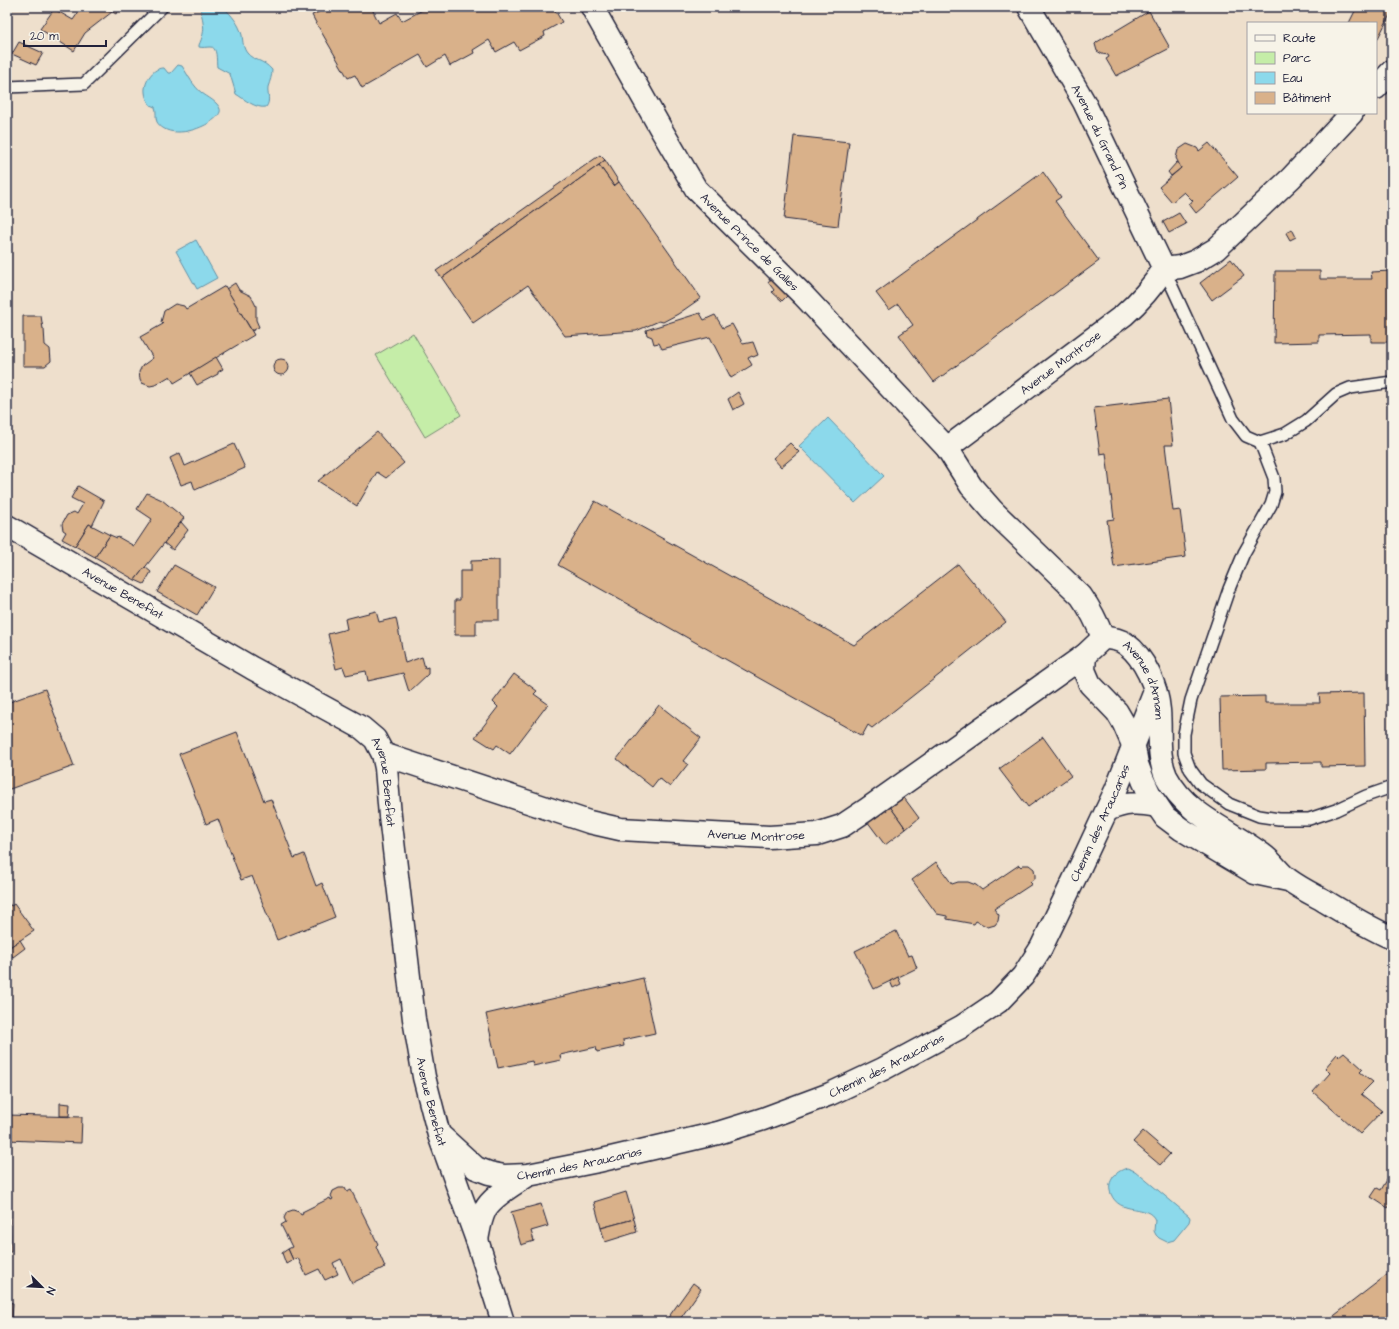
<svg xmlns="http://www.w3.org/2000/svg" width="1399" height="1329" font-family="'Architects Daughter',sans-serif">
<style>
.green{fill:#c5eda8;stroke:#748872}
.water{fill:#8cd9eb;stroke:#6290a5}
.building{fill:#d9b18a;stroke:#22223b}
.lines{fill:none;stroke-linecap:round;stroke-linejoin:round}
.lane-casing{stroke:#22223b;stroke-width:14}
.street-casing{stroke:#22223b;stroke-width:25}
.lane{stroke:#f7f3e8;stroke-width:11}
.street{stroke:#f7f3e8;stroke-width:22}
.labels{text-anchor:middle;stroke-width:3;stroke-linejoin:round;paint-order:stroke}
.street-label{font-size:12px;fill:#22223b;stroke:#f7f3e8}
</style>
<rect width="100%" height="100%" fill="#eedfcc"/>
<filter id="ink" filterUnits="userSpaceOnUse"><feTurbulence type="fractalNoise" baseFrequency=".025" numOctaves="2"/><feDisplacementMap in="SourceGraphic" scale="8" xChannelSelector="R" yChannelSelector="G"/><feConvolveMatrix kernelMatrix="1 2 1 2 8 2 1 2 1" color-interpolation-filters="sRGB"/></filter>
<g filter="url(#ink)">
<polygon class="green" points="413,333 461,415 425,437 376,355"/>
<g class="water">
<path d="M201,7h22c9,8 16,17 19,28 1,7 1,13 5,18 6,8 16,6 25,17 0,6 -2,11 -4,17 -1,7 3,14 -2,20 -10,2 -22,-8 -30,-13l-6,-20 -13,-7c-1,-6 1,-21 -7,-20 -4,0 -7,1 -11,0v-2c3,-7 6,-14 4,-22 0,-6 -3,-10 -2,-16z"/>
<path d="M178,65l4,1c6,9 11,20 20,27 5,4 16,9 18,16 4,12 -48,37 -63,13 -2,-5 0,-10 -2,-15l-5,-2c-2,-4 -5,-8 -5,-13 -1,-10 8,-25 19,-24l4,5h3z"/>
<polygon points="196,240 217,278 197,289 176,251"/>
<polygon points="828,418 884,476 855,503 799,446"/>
<path d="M1127,1168l8,3 54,45 1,2 -1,4 -15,18 -7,2 -8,-4 -3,-3 -2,-4 1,-11c-7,-17 -35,-4 -44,-26 -2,-5 -2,-10 1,-15 3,-6 9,-9 15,-11z"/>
</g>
<g class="building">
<polygon points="82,7 104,7 112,12 85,33 74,51 40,29 54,9 73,20"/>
<polygon points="104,7 120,7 116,14"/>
<polygon points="316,7 375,7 373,11 379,23 397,13 402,21 428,7 553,7 562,22 544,32 545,36 519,50 514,42 496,52 489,40 473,50 474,53 450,66 445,56 427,67 420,55 362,88 355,75 348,78 315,21 312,15 319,12"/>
<polygon points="1357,7 1392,7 1392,11 1377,40 1376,39 1376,23 1349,23"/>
<polygon points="1149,11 1170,48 1116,76 1106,59 1109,57 1108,55 1102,54 1097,51 1095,44 1097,42"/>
<polygon points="19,42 43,53 36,65 12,54"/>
<polygon points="794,136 849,142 838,226 784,219"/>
<polygon points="1209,143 1238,177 1196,213 1189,204 1193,201 1184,192 1172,202 1159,187 1181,168 1176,158 1178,150 1187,144 1197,148 1199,151"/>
<polygon points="600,155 605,160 599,165 442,278 436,271"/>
<polygon points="605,160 619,182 614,186 599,165"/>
<polygon points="1177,162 1181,168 1171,176 1168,172"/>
<polygon points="599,165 614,186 619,182 701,298 678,314 663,322 659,321 636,331 565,336 528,285 473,323 442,278"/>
<polygon points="1043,172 1061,197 1055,201 1099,261 934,382 899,335 913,325 898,304 889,310 876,293"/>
<polygon points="1179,213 1186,224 1169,233 1163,222"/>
<polygon points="1292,229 1296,237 1290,240 1286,233"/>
<polygon points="1231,259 1244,276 1212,300 1200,283"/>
<polygon points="1275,271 1320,271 1320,279 1372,279 1371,272 1392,271 1392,342 1371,342 1371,334 1319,335 1319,342 1274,343"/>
<polygon points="772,277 789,294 782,301 772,292 774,290 768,282"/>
<polygon points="235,283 239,290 251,296 256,306 256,320 259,327 252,331 226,289"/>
<polygon points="225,286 254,335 174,383 170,376 155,385 150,386 142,383 140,379 139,372 142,366 153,358 140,337 163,324 161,322 164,311 175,304 184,306 186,309"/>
<polygon points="700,313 704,320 715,315 723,328 732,324 743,344 753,342 758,355 753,357 752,356 748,358 752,365 731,378 710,337 662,349 659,343 654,344 652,337 647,335 646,330"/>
<polygon points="23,316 41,316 43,329 44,329 45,345 50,349 51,361 45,366 23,366"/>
<polygon points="216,357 223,369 218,372 218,374 197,385 190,373"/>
<circle cx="281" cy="367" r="8"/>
<polygon points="738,392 744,404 733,410 728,399"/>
<polygon points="1168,399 1173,445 1165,445 1173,511 1180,510 1186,557 1114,567 1107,520 1114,519 1106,453 1100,454 1094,408"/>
<polygon points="377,432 404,463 386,478 377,472 357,506 318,481"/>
<polygon points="790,443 799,452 781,467 773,458"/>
<polygon points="234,444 245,468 195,490 192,481 181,485 170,458 180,453 185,466"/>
<polygon points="78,486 104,501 92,526 89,524 75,546 62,539 66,532 63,530 62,524 67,515 74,512 77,514 83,504 71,498"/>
<polygon points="147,493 162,500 184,518 135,580 95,557 110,535 117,538 118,537 134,546 152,519 137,509"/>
<polygon points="595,501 854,645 958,564 1006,622 872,728 868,725 862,736 558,565"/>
<polygon points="181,522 188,530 173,550 164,543"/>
<polygon points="89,524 110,535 95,557 75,546"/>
<polygon points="499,560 499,620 476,620 476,635 455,635 455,600 460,600 460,571 471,571 471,561"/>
<polygon points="174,565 214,587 197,615 157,592"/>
<polygon points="145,567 151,572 144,584 135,580"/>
<polygon points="376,611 379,622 396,618 405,663 422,657 425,668 428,667 428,674 409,692 403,673 368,681 366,671 346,675 343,667 336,669 328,634 347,629 345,619"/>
<polygon points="514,674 537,691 534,694 548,704 510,754 497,745 494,749 475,737 498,707 493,702"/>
<polygon points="45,689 74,766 7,790 7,703"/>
<polygon points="1364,693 1365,766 1321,767 1321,762 1266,763 1266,769 1222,770 1220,697 1265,696 1265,703 1320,703 1319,694"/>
<polygon points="659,705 701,738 683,761 688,764 670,787 659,778 652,787 617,759"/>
<polygon points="237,732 264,801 271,799 294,858 304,854 316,886 322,883 335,917 277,940 252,876 241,880 218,819 206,824 179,754"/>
<polygon points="1043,737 1071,776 1028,807 999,769"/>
<polygon points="902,795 919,818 906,829 889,805"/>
<polygon points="889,805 906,829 885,845 867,821"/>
<polygon points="936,862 952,884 958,882 968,882 976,885 982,890 1019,865 1021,867 1023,865 1029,865 1034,869 1035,875 1035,878 1030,882 1032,884 994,909 999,915 998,921 995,925 988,927 976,921 974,924 947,919 947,916 937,914 912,880"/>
<polygon points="7,901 11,906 14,904 34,931 7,949"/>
<polygon points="896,931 908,956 912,955 917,968 874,989 855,951"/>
<polygon points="20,940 25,948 13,957 7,949"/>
<polygon points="898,977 901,984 893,988 890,981"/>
<polygon points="643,978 655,1033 623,1040 624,1046 597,1052 596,1047 560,1055 561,1060 533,1066 532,1061 498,1068 486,1014"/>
<polygon points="1344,1052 1363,1069 1360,1072 1373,1082 1361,1094 1382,1111 1360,1134 1313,1092 1330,1073 1325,1068 1337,1054 1339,1056"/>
<polygon points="60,1103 70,1104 69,1116 60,1116"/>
<polygon points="7,1115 82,1117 81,1143 7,1140"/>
<polygon points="1143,1131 1170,1154 1160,1165 1133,1142"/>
<polygon points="1388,1178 1392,1180 1392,1202 1388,1208 1371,1197 1377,1188 1381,1190"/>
<polygon points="339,1188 345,1188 347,1192 351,1190 378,1244 376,1246 385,1267 352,1283 341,1259 333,1263 338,1274 325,1280 319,1269 306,1275 298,1258 293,1260 288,1249 292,1247 281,1225 286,1222 284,1218 287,1212 293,1210 299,1212 301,1215 303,1214 302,1212 330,1198 331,1200 333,1199 331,1196 333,1191"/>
<polygon points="626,1192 634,1219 601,1228 594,1202"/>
<polygon points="541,1204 548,1226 531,1231 534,1241 521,1245 511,1212"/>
<polygon points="7,1206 10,1206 11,1252 7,1252"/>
<polygon points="634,1219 637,1232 605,1242 601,1228"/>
<polygon points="288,1249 293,1260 286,1264 282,1253"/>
<polygon points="1392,1271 1392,1322 1326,1322"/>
<polygon points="693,1283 701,1289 678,1322 665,1322"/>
<polygon points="7,1302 13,1303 12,1322 7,1322"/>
</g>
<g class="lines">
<g class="lane-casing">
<g id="lane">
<polyline points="7,87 84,84 162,7"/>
<polyline points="1164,269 1233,419 1246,436 1260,442 1285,434 1306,421 1336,394 1350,388 1392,382"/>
<polyline points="1260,442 1274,478 1275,492 1271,505 1244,553 1229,589 1191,700 1184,734 1184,753 1190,769 1201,784 1229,804 1259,816 1279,819 1309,819 1336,810 1366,796 1392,787"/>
</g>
</g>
<g class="street-casing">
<g id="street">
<path id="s1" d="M592,7l70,124 34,58 107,106 144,153 24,38 22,25 88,85c10,14 16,26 22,42"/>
<path id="s2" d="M1029,7l55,95 80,167"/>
<polyline points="1376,88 1392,71"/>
<path id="s3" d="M947,448l177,-133c16,-14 28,-28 40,-46l16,-2 16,-6 20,-12 75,-71 61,-65"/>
<path id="s4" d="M7,526l245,142 110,60 13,11 8,15 3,14 4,48 24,203 10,58 15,58 38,105 26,82"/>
<path id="s5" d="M383,754l206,68 31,7 149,8 48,-3 25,-8 24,-16 219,-155"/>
<path d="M1107,810c19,-8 30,-8 50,-4"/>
<path id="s6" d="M1288,880l-33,-7 -74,-44 -16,-12 -15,-22 -7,-15 -6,-16 -3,-17 -10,-23 -7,-12 -27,-28 -6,-14 1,-15 18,-17c7,0 16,1 23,6 19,14 31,43 33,66 2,21 -2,46 7,66 21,40 63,53 97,79 10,7 16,18 26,25 11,8 23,14 34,20 23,14 45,27 69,38"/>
<path id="s7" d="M442,1137l34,31 13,5 15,3 24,-1 70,-14 120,-28 45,-14 67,-25 53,-25 78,-42 37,-25 25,-26 18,-28 40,-83 35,-75 39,-99"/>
<path d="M477,1240c2,-10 3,-20 8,-30 7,-14 30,-26 43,-35"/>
</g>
</g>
<use href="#lane" class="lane"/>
<use href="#street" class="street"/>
</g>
</g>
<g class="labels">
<g class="street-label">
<text dy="4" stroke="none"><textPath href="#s2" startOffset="148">Avenue du Grand Pin</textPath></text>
<text dy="4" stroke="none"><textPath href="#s1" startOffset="285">Avenue Prince de Galles</textPath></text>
<text dy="4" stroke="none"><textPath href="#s3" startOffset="142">Avenue Montrose</textPath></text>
<text dy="4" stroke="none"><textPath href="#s4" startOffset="134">Avenue Benefiat</textPath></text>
<text dy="4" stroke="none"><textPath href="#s6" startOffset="416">Avenue d'Annam</textPath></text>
<text dy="4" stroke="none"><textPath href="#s4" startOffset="470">Avenue Benefiat</textPath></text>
<text dy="4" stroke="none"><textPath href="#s7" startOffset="812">Chemin des Araucarias</textPath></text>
<text dy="4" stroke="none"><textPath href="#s5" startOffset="385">Avenue Montrose</textPath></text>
<text dy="4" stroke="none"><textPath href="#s7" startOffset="476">Chemin des Araucarias</textPath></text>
<text dy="4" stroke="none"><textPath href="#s4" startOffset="794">Avenue Benefiat</textPath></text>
<text dy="4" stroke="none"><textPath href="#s7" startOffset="152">Chemin des Araucarias</textPath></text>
</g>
</g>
<rect width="1399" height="1329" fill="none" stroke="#f7f3e8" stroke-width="24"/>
<rect x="12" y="12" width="1375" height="1305" fill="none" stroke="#22223b" stroke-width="1.5" filter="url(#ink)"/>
<rect x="1247" y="22" width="130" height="92" fill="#f7f3e8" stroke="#a29fa3"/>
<rect x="1255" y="35" width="20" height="6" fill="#f7f3e8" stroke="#a29fa3"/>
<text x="1283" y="42" font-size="12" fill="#22223b">Route</text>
<rect x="1255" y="52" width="20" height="12" fill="#c5eda8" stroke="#a29fa3"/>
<text x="1283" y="62" font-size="12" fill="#22223b">Parc</text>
<rect x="1255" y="72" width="20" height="12" fill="#8cd9eb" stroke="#a29fa3"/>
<text x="1283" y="82" font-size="12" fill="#22223b">Eau</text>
<rect x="1255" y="92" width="20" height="12" fill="#d9b18a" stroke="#a29fa3"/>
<text x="1283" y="102" font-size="12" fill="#22223b">Bâtiment</text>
<g transform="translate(42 1287) rotate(114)" stroke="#f7f3e8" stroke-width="3" paint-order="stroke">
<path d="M0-3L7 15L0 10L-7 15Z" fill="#22223b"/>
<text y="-6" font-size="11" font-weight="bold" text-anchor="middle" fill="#22223b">N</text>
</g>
<path d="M24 40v6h82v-6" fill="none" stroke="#22223b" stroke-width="2"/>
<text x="30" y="40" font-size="12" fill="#22223b" stroke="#f7f3e8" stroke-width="3" paint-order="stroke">20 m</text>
</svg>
